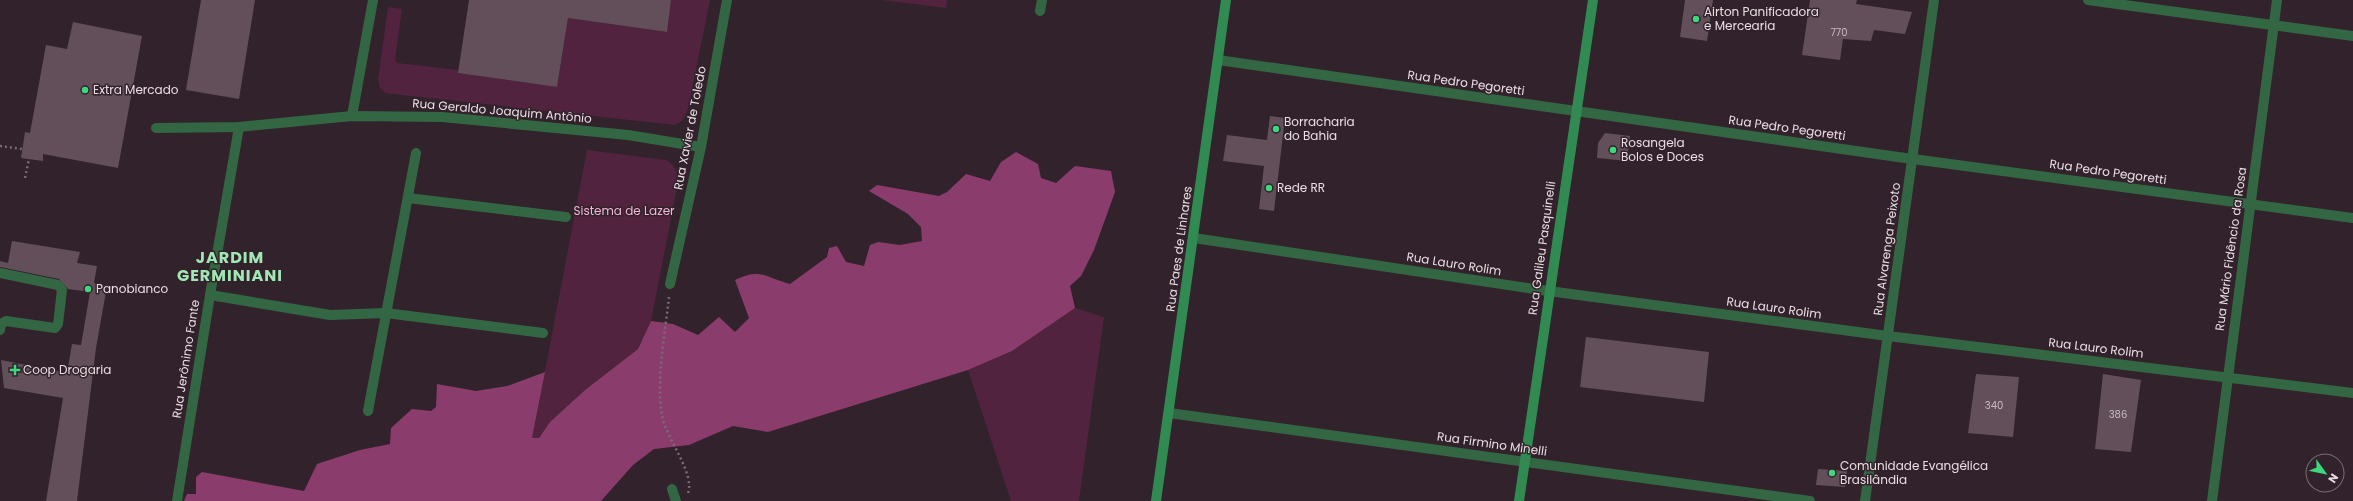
<svg xmlns="http://www.w3.org/2000/svg" width="2353" height="501" font-family="Poppins,sans-serif">
<style>
.green{fill:#51233f}
.forest{fill:#8a3d6c}
.building{fill:#624f59}
.lines{fill:none;stroke-linecap:round;stroke-linejoin:round}
.path{stroke:#7a6c74;stroke-width:2.5;stroke-dasharray:2 3;stroke-linecap:butt}
.lane{stroke:#336744;stroke-width:10}
.street{stroke:#336744;stroke-width:10}
.secondary{stroke:#308a52;stroke-width:10}
.poi-dot{fill:#3fd77d;stroke:#32222b;stroke-width:1.5}
.labels{text-anchor:middle;stroke-width:3;stroke-linejoin:round;paint-order:stroke}
.number-label{font-size:10px;fill:#c8bac1}
.poi-label{font-size:12px;fill:#eadee4;stroke:#32222b;text-anchor:start}
.street-label{font-size:12px;fill:#eadee4;stroke:#32222b}
.park-label{font-size:12px;fill:#f7b5da;stroke:#32222b}
.district-label{font-size:16px;font-weight:bold;letter-spacing:1px;fill:#a1e7b4;stroke:#32222b}
</style>
<rect width="100%" height="100%" fill="#32222b"/>
<g class="green">
<polygon points="671,0 710,0 688,109 683,120 675,125 393,94 386,93 380,88 378,80 388,7 402,9 395,60 398,63 458,70 459,73 557,87 568,18 666,32"/>
<polygon points="881,0 947,0 946,8"/>
<path d="M587,150l79,10c10,6 11,12 12,23l-27,138 -13,28 -53,41 -35,32 -11,16 -7,1z"/>
<polygon points="1075,308 1104,317 1079,501 1011,501 968,370 1012,351"/>
</g>
<path class="forest" d="M1016,152l22,12 3,14 15,5 19,-17 36,5 4,21 -21,58 -13,26 -11,10 5,22 -63,43 -44,19 -200,62 -35,-6 -44,19 -35,4 -21,16 -32,36h-417l3,-7h9v-17l6,-5 102,19 13,-27 43,-14 30,-6 1,-16 21,-19 19,2 5,-4 1,-23 39,7 31,-5 38,-14 -13,66h7l11,-16 35,-32 53,-41 13,-28 22,3 25,11 21,-18 16,15 14,-14 -14,-38c26,-13 31,-2 55,4l37,-27 2,-9 8,-2 9,16 18,4 6,-21 8,-3 22,3 22,-4 -1,-14 -13,-13 -39,-23 8,-6 62,11 8,-4 19,-18 24,7 11,-19z"/>
<g class="building">
<polygon points="201,0 255,0 239,99 186,90"/>
<polygon points="469,0 671,0 667,32 568,18 557,87 458,73"/>
<polygon points="1685,0 1713,0 1707,41 1680,37"/>
<polygon points="1810,0 1857,0 1856,4 1912,12 1905,34 1874,30 1871,41 1843,39 1840,60 1802,55"/>
<polygon points="73,22 142,36 118,168 43,154 43,161 21,158 25,132 30,133 46,45 67,49"/>
<polygon points="1270,116 1285,118 1274,211 1259,209 1264,166 1223,161 1227,135 1267,140"/>
<polygon points="1605,133 1630,136 1627,161 1597,158 1598,143"/>
<polygon points="12,241 80,252 77,263 97,266 94,283 107,286 96,348 77,501 46,501 63,398 4,388 1,360 67,373 72,344 81,345 90,292 68,289 59,279 0,267 0,261 8,263"/>
<polygon points="1586,337 1709,352 1704,402 1580,387"/>
<polygon points="1976,374 2019,377 2013,437 1968,433"/>
<polygon points="2103,374 2141,380 2131,452 2095,449"/>
<polygon points="1818,469 1847,471 1845,487 1816,485"/>
</g>
<g class="lines">
<g class="path">
<polyline points="0,146 22,149"/>
<polyline points="25,178 29,159"/>
<path d="M669,297c-4,37 -13,82 -7,119 5,24 33,57 26,77"/>
</g>
<polyline class="lane" points="0,273 58,285 62,290 58,324 55,328 6,321 1,324 0,330"/>
<g class="street">
<polyline points="2088,0 2353,36"/>
<polyline points="1040,11 1042,0"/>
<polyline points="1218,60 1898,157 2353,218"/>
<polyline points="352,116 373,0"/>
<polyline points="156,128 239,127 352,116 442,117 628,135 701,147"/>
<polyline points="408,198 566,217"/>
<polyline points="1194,238 1541,290 1888,336 2353,393"/>
<polyline points="670,284 701,147 727,0"/>
<polyline points="210,295 330,315 386,313 543,333"/>
<polyline points="368,411 416,153"/>
<polyline points="1169,413 1810,501"/>
<polyline points="672,489 676,501"/>
<polyline points="177,501 210,295 239,127"/>
<polyline points="1865,501 1934,0"/>
<polyline points="2212,501 2277,0"/>
</g>
<g class="secondary">
<polyline points="1156,501 1226,0"/>
<polyline points="1519,501 1593,0"/>
</g>
</g>
<g class="poi-dot">
<circle cx="1696" cy="19" r="4"/>
<circle cx="85" cy="90" r="4"/>
<circle cx="1276" cy="129" r="4"/>
<circle cx="1613" cy="150" r="4"/>
<circle cx="1269" cy="188" r="4"/>
<circle cx="88" cy="289" r="4"/>
<path d="M13 364h4v4h4v4h-4v4h-4v-4h-4v-4h4z"/>
<circle cx="1832" cy="473" r="4"/>
</g>
<g class="labels">
<g class="number-label">
<text x="1839" y="36">770</text>
<text x="1994" y="409">340</text>
<text x="2118" y="418">386</text>
</g>
<g class="poi-label">
<text x="1704" y="16">Airton Panificadora<tspan x="1704" dy="14">e Mercearia</tspan></text>
<text x="93" y="94">Extra Mercado</text>
<text x="1284" y="126">Borracharia<tspan x="1284" dy="14">do Bahia</tspan></text>
<text x="1621" y="147">Rosangela<tspan x="1621" dy="14">Bolos e Doces</tspan></text>
<text x="1277" y="192">Rede RR</text>
<text x="96" y="293">Panobianco</text>
<text x="23" y="374">Coop Drogaria</text>
<text x="1840" y="470">Comunidade Evangélica<tspan x="1840" dy="14">Brasilândia</tspan></text>
</g>
<g class="street-label">
<text transform="translate(1466 83) rotate(8)" y="4">Rua Pedro Pegoretti</text>
<text transform="translate(502 111) rotate(5)" y="4">Rua Geraldo Joaquim Antônio</text>
<text transform="translate(690 128) rotate(-79)" y="4">Rua Xavier de Toledo</text>
<text transform="translate(1787 128) rotate(8)" y="4">Rua Pedro Pegoretti</text>
<text transform="translate(2108 172) rotate(8)" y="4">Rua Pedro Pegoretti</text>
<text transform="translate(1542 248) rotate(-82)" y="4">Rua Galileu Pasquinelli</text>
<text transform="translate(1179 249) rotate(-82)" y="4">Rua Paes de Linhares</text>
<text transform="translate(1887 249) rotate(-82)" y="4">Rua Alvarenga Peixoto</text>
<text transform="translate(2231 249) rotate(-82)" y="4">Rua Mário Fidêncio da Rosa</text>
<text transform="translate(1454 264) rotate(9)" y="4">Rua Lauro Rolim</text>
<text transform="translate(1774 308) rotate(8)" y="4">Rua Lauro Rolim</text>
<text transform="translate(2096 348) rotate(7)" y="4">Rua Lauro Rolim</text>
<text transform="translate(186 359) rotate(-81)" y="4">Rua Jerônimo Fante</text>
<text transform="translate(1492 444) rotate(8)" y="4">Rua Firmino Minelli</text>
</g>
<g class="park-label">
<text x="624" y="215">Sistema de Lazer</text>
</g>
<g class="district-label">
<text x="230" y="263">JARDIM<tspan x="230" dy="18">GERMINIANI</tspan></text>
</g>
</g>
<g transform="translate(2325 473) rotate(123)"><circle r="19" fill="#32222b" stroke="#7c6d75"/>
<path d="M0-3L7 15L0 10L-7 15Z" fill="#3fd77d"/>
<text y="-6" font-size="11" font-weight="bold" text-anchor="middle" fill="#eadee4">N</text>
</g>
</svg>
